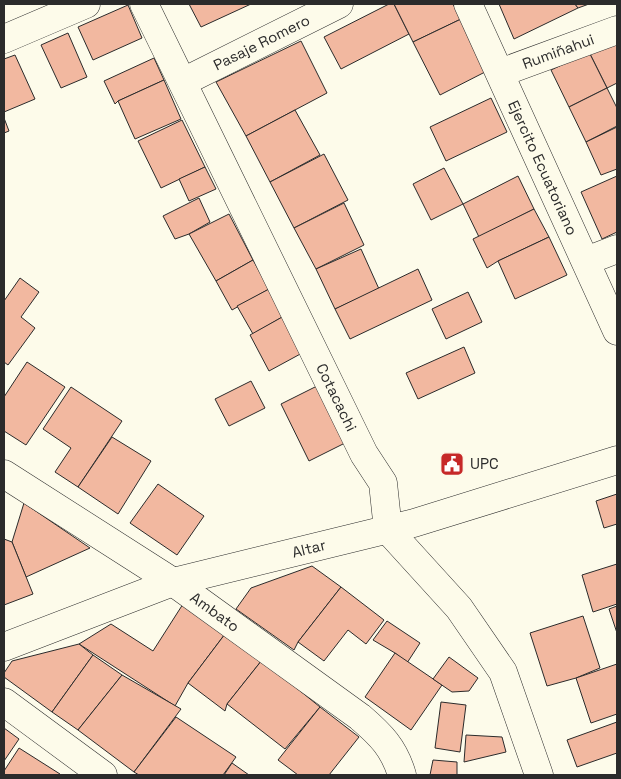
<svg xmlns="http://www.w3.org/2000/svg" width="621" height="779" font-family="'Space Grotesk',sans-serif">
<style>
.building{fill:#f2b8a0;stroke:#2b2b2b}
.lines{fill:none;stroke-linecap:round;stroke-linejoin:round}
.minor-casing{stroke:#2b2b2b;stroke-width:29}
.minor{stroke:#fdfbea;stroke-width:28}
.labels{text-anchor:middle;stroke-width:4;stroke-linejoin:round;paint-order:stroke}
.street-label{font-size:15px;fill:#2b2b2b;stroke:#fdfbea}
.poi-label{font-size:15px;fill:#2b2b2b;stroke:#fdfbea;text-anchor:start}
</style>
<rect width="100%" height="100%" fill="#fdfbea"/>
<g class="building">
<polygon points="189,4 251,4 201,27"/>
<polygon points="389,4 394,4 409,34 341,69 324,37"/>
<polygon points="394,4 453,4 461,19 413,42"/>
<polygon points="499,4 575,4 578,8 514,39"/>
<polygon points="575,4 589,4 578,8"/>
<polygon points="128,5 142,38 93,60 78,27"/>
<polygon points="461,19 487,71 440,95 413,42"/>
<polygon points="68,33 87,77 61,88 41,45"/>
<polygon points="617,40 617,83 607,88 589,52"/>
<polygon points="301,41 327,93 246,136 216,82"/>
<polygon points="589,52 607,88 569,107 551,70"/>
<polygon points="15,55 35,99 4,112 4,59"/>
<polygon points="154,58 164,80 118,101 115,104 104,81"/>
<polygon points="164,80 181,119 135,139 118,101"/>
<polygon points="607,88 617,108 617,126 586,142 569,107"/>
<polygon points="491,98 507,132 446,161 430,127"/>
<polygon points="295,110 320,155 270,182 246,136"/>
<polygon points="4,118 9,131 4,133"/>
<polygon points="182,120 205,167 161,188 138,141"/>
<polygon points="617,127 617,169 601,175 586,142"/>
<polygon points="324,154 348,200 294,228 270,182"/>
<polygon points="205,167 216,189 189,201 179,179"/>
<polygon points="444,168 463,204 431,220 413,184"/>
<polygon points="518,176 534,209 479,237 463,204"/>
<polygon points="617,176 617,232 602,239 581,192"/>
<polygon points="199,198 210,222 189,234 175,239 163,216"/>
<polygon points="344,203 364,245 316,269 294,228"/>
<polygon points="534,209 549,237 498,261 487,268 473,239"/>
<polygon points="229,214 253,260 216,281 189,234"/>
<polygon points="549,237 567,275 515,299 498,261"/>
<polygon points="361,249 379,289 335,309 316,269"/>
<polygon points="253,260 269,289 232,310 216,281"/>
<polygon points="418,269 432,300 350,339 335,309"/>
<polygon points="20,278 39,292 21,317 35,328 8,365 4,362 4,301"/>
<polygon points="269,289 284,316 253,334 237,306"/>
<polygon points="468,292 482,322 446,339 432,309"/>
<polygon points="284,316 304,352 269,371 250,335"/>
<polygon points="464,347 475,373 418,399 406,373"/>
<polygon points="27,362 65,387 26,445 4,431 4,397"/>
<polygon points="251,381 265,408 229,426 215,399"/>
<polygon points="317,386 345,443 309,461 281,404"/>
<polygon points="71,387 122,421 78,487 55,472 71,448 43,429"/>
<polygon points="112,437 151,461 118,514 78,487"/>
<polygon points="158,484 204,516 177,555 130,523"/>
<polygon points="617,494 617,524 604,528 596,501"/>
<polygon points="24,503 90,548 26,577 12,542"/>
<polygon points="4,539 12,542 33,594 4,605"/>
<polygon points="617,564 617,604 593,612 582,575"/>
<polygon points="312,566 341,587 298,642 294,650 236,609 251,588"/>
<polygon points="341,587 384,620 366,644 348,630 324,661 298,642"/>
<polygon points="183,604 225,634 188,683 175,706 79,644 111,624 153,651"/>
<polygon points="617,606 617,633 609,609"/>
<polygon points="583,616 600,668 576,678 547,686 530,633"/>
<polygon points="387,621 420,643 407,663 395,653 373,640"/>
<polygon points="225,634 262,660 227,704 225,711 188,683"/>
<polygon points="79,644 93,655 52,712 4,677 4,673 12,661"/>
<polygon points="395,653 442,685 411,730 365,697"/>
<polygon points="93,655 122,675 78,730 52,712"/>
<polygon points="449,657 478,678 469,691 452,692 433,679"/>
<polygon points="262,660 320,707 285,749 227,704"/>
<polygon points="617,664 617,714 591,723 576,678"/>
<polygon points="122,675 181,709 134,772 78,730"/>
<polygon points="441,702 466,705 460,752 435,748"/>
<polygon points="320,707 359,737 329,775 298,775 278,760"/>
<polygon points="176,717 236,757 223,775 139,775 134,772"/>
<polygon points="617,722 617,753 577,767 567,740"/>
<polygon points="4,728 19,739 4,761"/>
<polygon points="466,735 502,737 506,752 464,762"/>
<polygon points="19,748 60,774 59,775 4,775 4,771"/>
<polygon points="433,760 457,762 457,775 430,775"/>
<polygon points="232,763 249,775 224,775"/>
</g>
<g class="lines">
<g class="minor-casing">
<g id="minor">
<path id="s1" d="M144,4l220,450 19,29 5,47 71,78 44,64 36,103"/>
<path id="s2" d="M468,4l149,327"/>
<polyline points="4,39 86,4"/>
<path id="s3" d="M500,73l117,-43"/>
<path id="s4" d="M183,82l156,-78"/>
<polyline points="586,261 617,249"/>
<path id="s5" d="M4,474l169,108 187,135c21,18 34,31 42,58"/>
<path id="s6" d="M4,647l169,-65 241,-59 203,-63"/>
<polyline points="4,702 103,775"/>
</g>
</g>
<use href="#minor" class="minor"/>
</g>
<defs>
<g id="civic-square" transform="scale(1.25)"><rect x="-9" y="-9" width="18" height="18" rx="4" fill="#c62828" stroke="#fdfbea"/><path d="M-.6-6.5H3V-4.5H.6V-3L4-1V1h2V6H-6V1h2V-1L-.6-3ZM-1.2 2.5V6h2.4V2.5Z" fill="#fff"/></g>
</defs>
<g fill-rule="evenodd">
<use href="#civic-square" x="452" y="464"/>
</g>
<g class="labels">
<g class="street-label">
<text dy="5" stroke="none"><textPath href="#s4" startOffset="88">Pasaje Romero</textPath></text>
<text dy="5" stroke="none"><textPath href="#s3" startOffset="62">Rumiñahui</textPath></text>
<text dy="5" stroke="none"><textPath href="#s2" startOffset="180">Ejercito Ecuatoriano</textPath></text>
<text dy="5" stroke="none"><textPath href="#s1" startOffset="438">Cotacachi</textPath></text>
<text dy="5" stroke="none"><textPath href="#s6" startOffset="321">Altar</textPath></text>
<text dy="5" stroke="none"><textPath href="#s5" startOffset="252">Ambato</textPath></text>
</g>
<g class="poi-label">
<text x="470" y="469">UPC</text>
</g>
</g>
<rect width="621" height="779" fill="none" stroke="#2b2b2b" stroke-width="10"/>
</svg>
